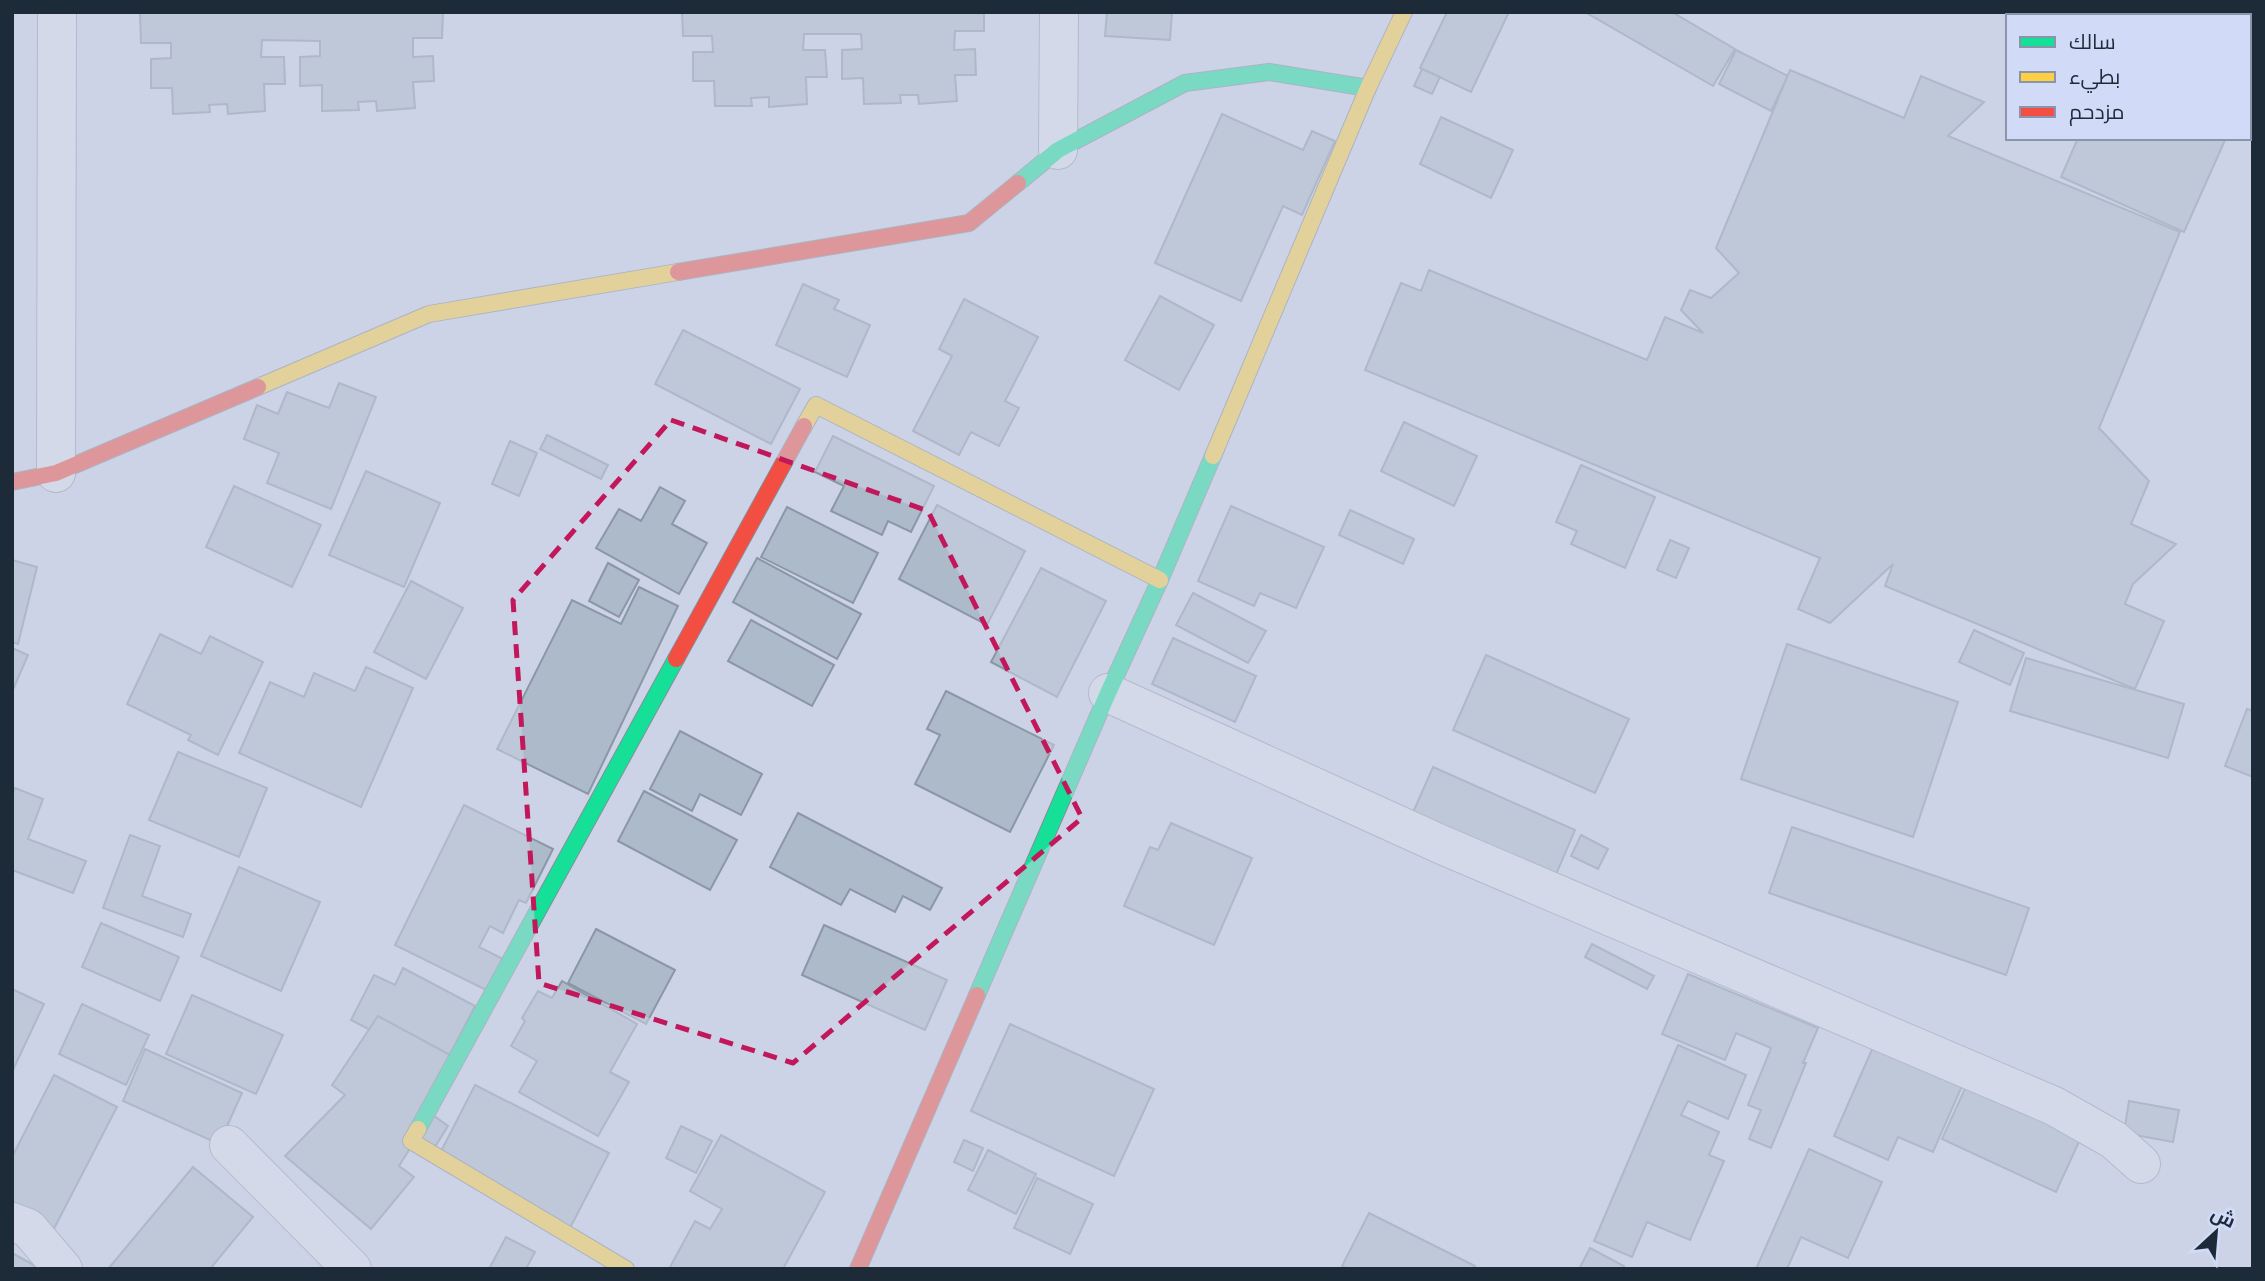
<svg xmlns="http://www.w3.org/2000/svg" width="2265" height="1281" font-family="'Crimson Pro',Cairo,serif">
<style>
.building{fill:#adbac9;stroke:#8b97a6;stroke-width:2}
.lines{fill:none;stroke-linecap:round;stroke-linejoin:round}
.street-casing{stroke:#959daa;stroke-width:40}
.fast-casing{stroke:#858d9a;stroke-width:18}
.slow-casing{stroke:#858d9a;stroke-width:18}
.jam-casing{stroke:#858d9a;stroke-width:18}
.street{stroke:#dde1ed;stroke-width:38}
.fast{stroke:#16e098;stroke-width:16}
.slow{stroke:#ffcf43;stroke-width:16}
.jam{stroke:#f24e42;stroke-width:16}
.marked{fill:none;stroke:#c2185b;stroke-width:5;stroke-dasharray:14 9;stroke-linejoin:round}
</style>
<rect width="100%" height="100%" fill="#ccd3e6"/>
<g class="building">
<polygon points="140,12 443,12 442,38 413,38 413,57 433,56 434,81 413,82 415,108 377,111 376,101 358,102 359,110 322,111 322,85 300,86 300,57 320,56 320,41 262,40 261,57 284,57 285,84 264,84 265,111 228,114 227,104 209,105 210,112 173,114 172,88 151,88 151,59 171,58 171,43 141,43"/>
<polygon points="682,12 984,12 984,31 955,31 954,50 975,49 976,75 955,75 957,101 919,104 918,95 900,95 901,103 864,104 863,78 842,79 842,50 862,49 861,34 804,34 803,50 825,50 827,77 806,77 807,104 769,107 769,97 751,98 752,106 715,106 714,81 693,81 693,52 713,52 712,36 683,36"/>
<polygon points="1107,12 1172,12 1170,40 1105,36"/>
<polygon points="1447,12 1509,12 1471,92 1420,68"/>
<polygon points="1585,12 1672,12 1735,49 1713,86"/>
<polygon points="1736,50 1788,76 1771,111 1719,84"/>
<polygon points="1422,69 1440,77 1432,94 1414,86"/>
<polygon points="1790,70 1904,118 1921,76 1984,102 1948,136 2180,232 2099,428 2149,481 2131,524 2176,544 2133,584 2125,604 2164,621 2135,689 1885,586 1893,564 1830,623 1798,609 1820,558 1365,370 1401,283 1421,291 1429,270 1647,360 1665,317 1703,333 1681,310 1690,290 1711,298 1739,273 1716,248"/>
<polygon points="1222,114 1303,150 1312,131 1335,141 1302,215 1283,206 1241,301 1155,263"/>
<polygon points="1441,117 1513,150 1491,198 1420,164"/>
<polygon points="2078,138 2226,138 2184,232 2061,177"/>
<polygon points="803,284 839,300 834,309 870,325 847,377 776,345"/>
<polygon points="1160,296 1214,325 1179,390 1125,360"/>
<polygon points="964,299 1038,337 1005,401 1019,408 999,446 971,432 959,455 913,431 952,356 939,349"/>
<polygon points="683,330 800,389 771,444 655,384"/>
<polygon points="339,383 376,397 331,509 267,483 279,453 244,439 257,405 278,414 287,392 329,408"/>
<polygon points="1404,422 1477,456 1454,506 1381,471"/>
<polygon points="547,435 608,465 601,479 540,449"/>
<polygon points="833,436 934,486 911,532 888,521 882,535 831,511 844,486 815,472"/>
<polygon points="510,441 537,453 519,496 492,484"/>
<polygon points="1581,465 1655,497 1625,568 1571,544 1577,531 1556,522"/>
<polygon points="366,471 440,503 404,587 329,555"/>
<polygon points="234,486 321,525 292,587 206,547"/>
<polygon points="660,487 685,501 672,524 707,543 679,594 596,548 619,509 641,521"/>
<polygon points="937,505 1025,551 987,625 899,579"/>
<polygon points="1231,506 1324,547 1296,608 1260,593 1254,606 1198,581"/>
<polygon points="787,507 878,553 853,603 761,557"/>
<polygon points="1350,510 1414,539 1403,564 1339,535"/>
<polygon points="1670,540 1689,548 1676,578 1657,570"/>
<polygon points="757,558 861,614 837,659 733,602"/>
<polygon points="12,560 37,567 18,644 12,642"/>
<polygon points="608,563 639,580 619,617 589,601"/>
<polygon points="1041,568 1106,601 1057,697 991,662"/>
<polygon points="411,581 463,608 426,679 374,652"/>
<polygon points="639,587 678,606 588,794 497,749 572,600 621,624"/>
<polygon points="1193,593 1266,631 1248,663 1176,625"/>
<polygon points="751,620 834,665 812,706 728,661"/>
<polygon points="1974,630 2024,653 2010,685 1959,662"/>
<polygon points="160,634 201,654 210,636 263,662 218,755 188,740 191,735 127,704"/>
<polygon points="1173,638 1256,676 1235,722 1152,684"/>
<polygon points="1787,644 1958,702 1913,837 1741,779"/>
<polygon points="12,648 28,655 12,692"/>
<polygon points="1486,655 1629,719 1595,793 1453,730"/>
<polygon points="2026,658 2184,704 2168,758 2010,711"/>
<polygon points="366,667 413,688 361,807 239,753 270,682 304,697 314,673 355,691"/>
<polygon points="946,691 1054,745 1010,832 915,784 940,735 927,729"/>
<polygon points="2247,709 2253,711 2253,777 2225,766"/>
<polygon points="680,731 762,774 741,815 700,794 692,811 650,789"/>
<polygon points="178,752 267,788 239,857 149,820"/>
<polygon points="1433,767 1575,830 1546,898 1403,835"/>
<polygon points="15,788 43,799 28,839 86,861 73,893 12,870 12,794"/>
<polygon points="644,791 737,840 710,890 618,841"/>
<polygon points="464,805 553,849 526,903 519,900 503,933 490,926 479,947 503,959 488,991 395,945"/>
<polygon points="798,813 942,888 930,910 903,896 895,912 850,889 841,905 770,867"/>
<polygon points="1171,823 1252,858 1214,945 1124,906 1150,847 1158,850"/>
<polygon points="1792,827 2029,908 2006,975 1769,893"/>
<polygon points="130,835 160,846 142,896 191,914 183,937 103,908"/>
<polygon points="1581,835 1608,849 1598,869 1571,856"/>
<polygon points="239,867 320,902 281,991 201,956"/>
<polygon points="101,923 179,957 160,1001 82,967"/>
<polygon points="824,925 947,980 925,1030 802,975"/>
<polygon points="596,929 675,970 646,1024 568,983"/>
<polygon points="1592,944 1654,976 1647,989 1585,957"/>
<polygon points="403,968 475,1006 443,1068 351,1020 374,975 395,985"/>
<polygon points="1688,974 1818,1028 1803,1063 1806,1063 1771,1148 1749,1139 1761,1110 1748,1105 1771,1048 1736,1033 1725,1060 1662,1034"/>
<polygon points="562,981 637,1024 610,1072 629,1082 598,1136 519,1092 537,1061 511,1046 525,1021 522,1018 538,991 552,998"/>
<polygon points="12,989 44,1004 12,1072"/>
<polygon points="192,995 283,1035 256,1094 166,1054"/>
<polygon points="82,1004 149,1035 126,1085 59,1054"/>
<polygon points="378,1016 463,1062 433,1115 448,1126 428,1158 411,1147 399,1166 414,1177 371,1229 285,1156 345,1095 332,1085"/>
<polygon points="1010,1024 1154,1089 1114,1176 971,1111"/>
<polygon points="1678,1045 1746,1075 1728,1119 1688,1101 1681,1115 1719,1132 1709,1155 1724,1161 1690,1240 1647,1222 1632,1257 1594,1241"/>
<polygon points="1873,1047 1962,1086 1933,1152 1898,1137 1888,1160 1834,1136"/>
<polygon points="145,1049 242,1093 219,1144 123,1101"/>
<polygon points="54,1075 117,1107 44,1248 12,1232 12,1157"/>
<polygon points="1969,1080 2083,1133 2056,1192 1942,1139"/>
<polygon points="475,1085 609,1153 570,1228 437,1159"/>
<polygon points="2129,1101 2179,1110 2173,1142 2124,1133"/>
<polygon points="681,1126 712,1141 696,1173 666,1158"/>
<polygon points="721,1135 825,1192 783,1269 669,1269 695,1221 710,1229 722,1209 690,1191"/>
<polygon points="964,1140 983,1148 973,1171 954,1162"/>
<polygon points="1809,1149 1882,1182 1848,1258 1801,1237 1787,1269 1756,1269"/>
<polygon points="988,1150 1036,1174 1016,1214 968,1190"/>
<polygon points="193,1167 253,1217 210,1269 108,1269"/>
<polygon points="1037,1178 1093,1204 1070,1254 1014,1228"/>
<polygon points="1369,1213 1475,1266 1473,1269 1348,1269 1342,1266"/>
<polygon points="506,1237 535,1252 526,1269 489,1269"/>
<polygon points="1590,1248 1624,1266 1622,1269 1579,1269"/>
<polygon points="12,1253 41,1269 12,1269"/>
</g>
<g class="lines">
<g class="street-casing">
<g id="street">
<polyline points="1058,150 1059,12"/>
<polyline points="56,473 57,12"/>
<polyline points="1108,693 1440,844 2054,1106 2114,1140 2141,1164"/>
<polyline points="229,1145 352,1269"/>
<polyline points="12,1222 28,1228 63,1269"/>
</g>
</g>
<g class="fast-casing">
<g id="fast">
<polyline points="1018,183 1058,150 1185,83 1269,72 1368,88"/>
<polyline points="977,995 1108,693 1160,580 1213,456"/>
<polyline points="418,1129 676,659"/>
</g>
</g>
<g class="slow-casing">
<g id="slow">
<polyline points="258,387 429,314 678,272"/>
<polyline points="804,426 816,405 1160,580"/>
<polyline points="1213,456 1368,88 1404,12"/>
<polyline points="418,1129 411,1141 626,1269"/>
</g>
</g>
<g class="jam-casing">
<g id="jam">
<polyline points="678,272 969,223 1018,183"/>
<polyline points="12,482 56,473 258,387"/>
<polyline points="676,659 804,426"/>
<polyline points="858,1269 977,995"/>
</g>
</g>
<use href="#street" class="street"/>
<use href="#fast" class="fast"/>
<use href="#slow" class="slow"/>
<use href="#jam" class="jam"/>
</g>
<path d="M0 0H2265V1281H0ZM671,420l257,91 154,307 -289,245 -254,-80 -26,-383z" fill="#ccd3e6" fill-opacity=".55" fill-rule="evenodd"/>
<path class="marked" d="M671,420l257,91 154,307 -289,245 -254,-80 -26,-383z"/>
<rect width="2265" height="1281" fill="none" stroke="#1d2b39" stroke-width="28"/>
<rect x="2006" y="14" width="245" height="126" fill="#d1dbf7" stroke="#8995ab" stroke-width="2"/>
<rect x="2020" y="37" width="35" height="10" fill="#16e098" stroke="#8995ab" stroke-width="2"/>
<text x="2069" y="49" font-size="21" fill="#1d2b39">سالك</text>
<rect x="2020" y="72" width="35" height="10" fill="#ffcf43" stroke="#8995ab" stroke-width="2"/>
<text x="2069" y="84" font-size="21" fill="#1d2b39">بطيء</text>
<rect x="2020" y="107" width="35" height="10" fill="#f24e42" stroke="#8995ab" stroke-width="2"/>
<text x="2069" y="119" font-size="21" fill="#1d2b39">مزدحم</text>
<g transform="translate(2216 1232) rotate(26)" stroke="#d1dbf7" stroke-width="5" paint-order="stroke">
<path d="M0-5L12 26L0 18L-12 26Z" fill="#1d2b39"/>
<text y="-10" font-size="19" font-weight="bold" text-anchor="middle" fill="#1d2b39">ش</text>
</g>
</svg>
